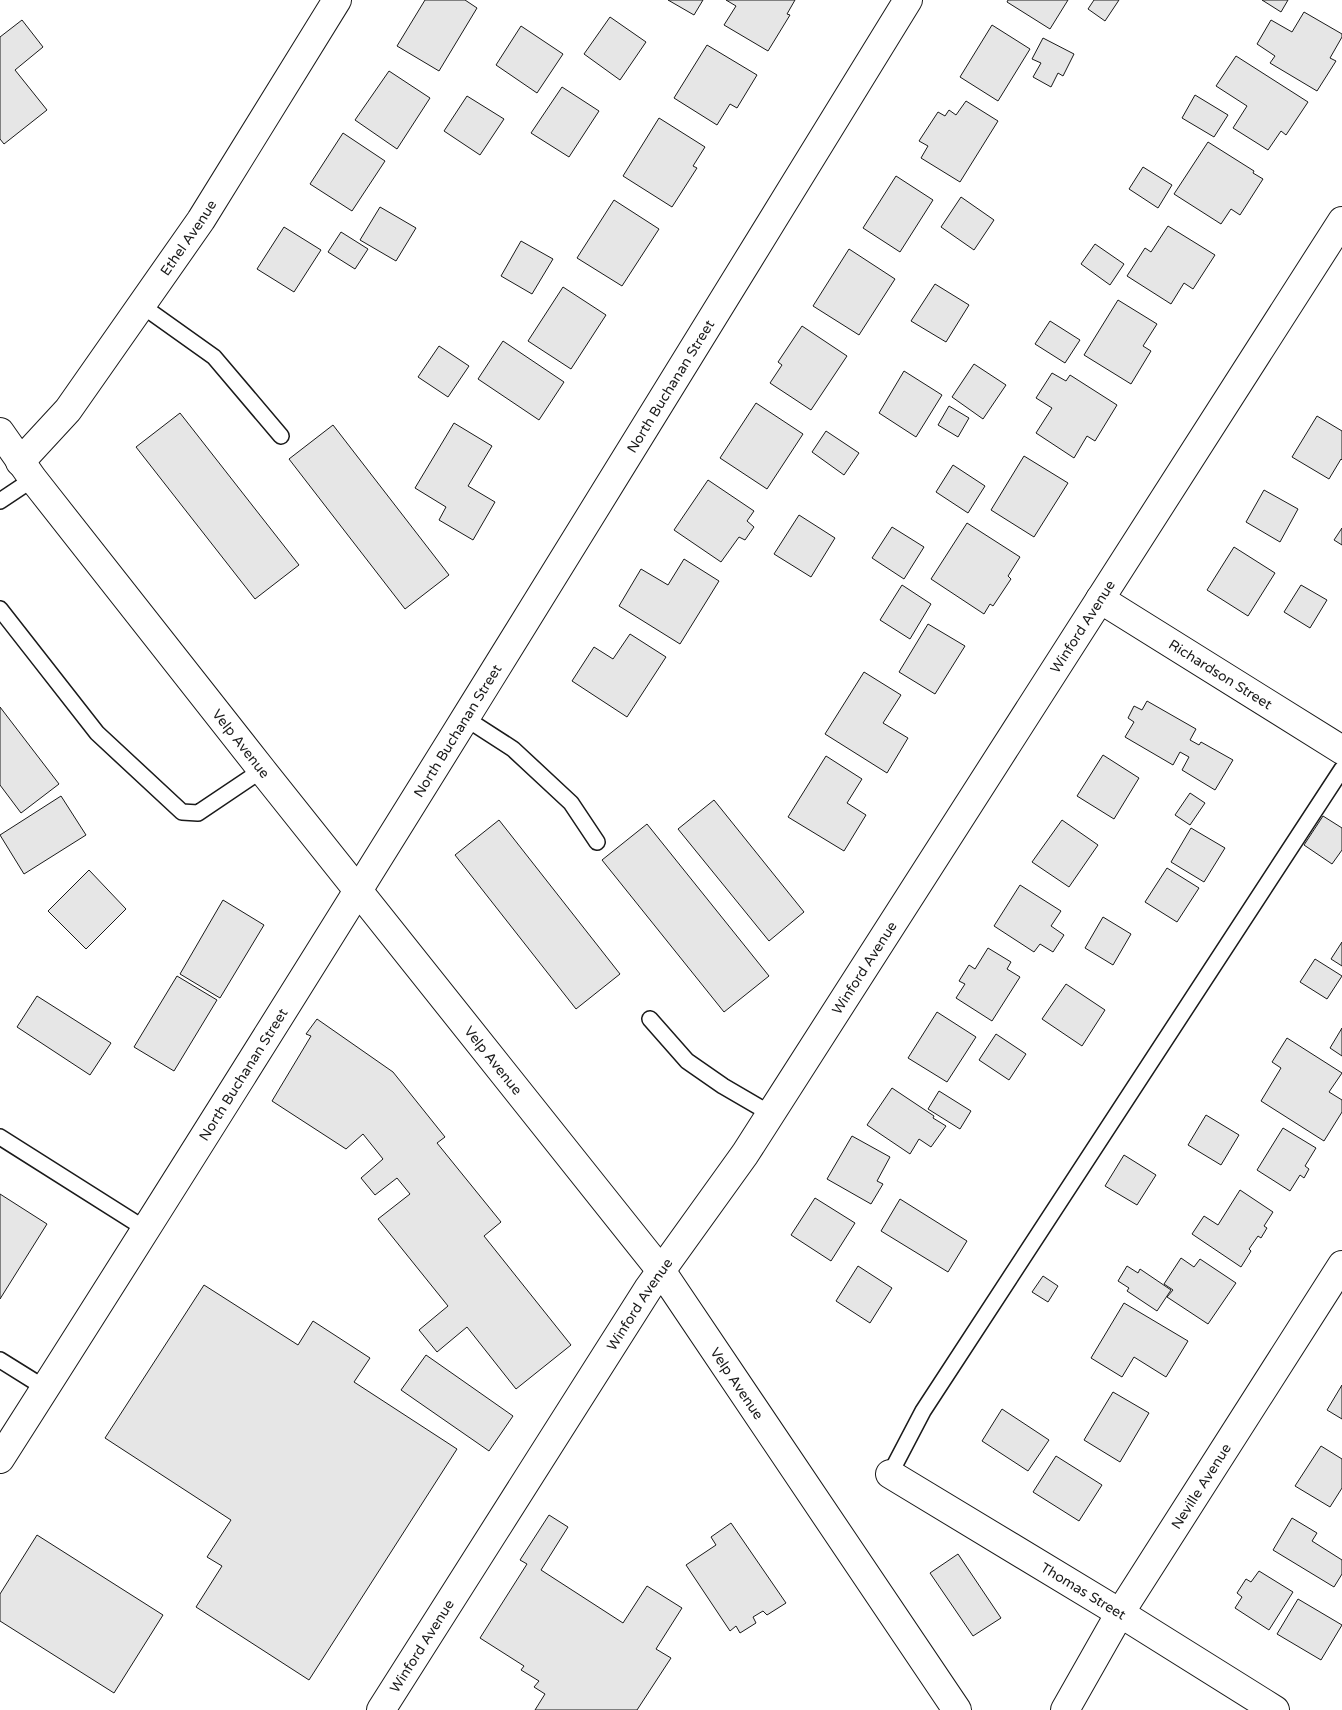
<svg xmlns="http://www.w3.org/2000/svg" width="1342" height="1710" font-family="'Varela Round',sans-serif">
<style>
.building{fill:#e6e6e6;stroke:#1a1a1a}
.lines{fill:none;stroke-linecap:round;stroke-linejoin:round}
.lane-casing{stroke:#1a1a1a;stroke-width:18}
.street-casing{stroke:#1a1a1a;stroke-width:30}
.primary-casing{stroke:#1a1a1a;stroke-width:30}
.lane{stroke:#fff;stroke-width:15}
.street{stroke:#fff;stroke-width:28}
.primary{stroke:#fff;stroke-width:28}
.labels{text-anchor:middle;stroke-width:4;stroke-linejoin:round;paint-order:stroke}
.street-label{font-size:14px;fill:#1a1a1a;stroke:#fff}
</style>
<rect width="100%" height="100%" fill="#fff"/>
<g class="building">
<polygon points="425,0 465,0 477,8 439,71 397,46"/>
<polygon points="668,0 703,0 694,15"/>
<polygon points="726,0 795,0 787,14 790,15 768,51 724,25 736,6"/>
<polygon points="1008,0 1068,0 1050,29 1007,2"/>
<polygon points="1094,0 1119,0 1105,21 1088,9"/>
<polygon points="1262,0 1288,0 1281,12"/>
<polygon points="1304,12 1342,34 1342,37 1330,58 1336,61 1317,91 1270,63 1275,56 1257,44 1271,20 1292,32"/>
<polygon points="610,17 646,42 620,80 584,54"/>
<polygon points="22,20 43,47 15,70 47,110 4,144 0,139 0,37"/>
<polygon points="992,25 1030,49 998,101 960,77"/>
<polygon points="521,26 563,54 537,93 496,65"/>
<polygon points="1043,38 1074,54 1063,76 1058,73 1051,87 1033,77 1041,63 1032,59"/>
<polygon points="707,45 757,75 737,108 730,104 717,125 674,98"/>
<polygon points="1236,56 1308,102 1286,135 1281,131 1268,150 1233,128 1247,106 1216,86"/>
<polygon points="389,71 430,98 397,149 355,120"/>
<polygon points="562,87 599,111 569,157 531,133"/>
<polygon points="1195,95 1228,115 1214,137 1182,118"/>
<polygon points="467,96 504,119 480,155 444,131"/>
<polygon points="966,101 998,121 960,182 921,158 928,146 919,141 938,112 945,116 949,110 956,115"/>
<polygon points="659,118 705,147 693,166 697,168 672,207 623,176"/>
<polygon points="343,133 385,161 352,211 310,184"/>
<polygon points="1208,142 1254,171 1253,173 1263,179 1240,215 1231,209 1221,224 1174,194"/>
<polygon points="1143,167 1172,185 1158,208 1129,189"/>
<polygon points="896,176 933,200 900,252 863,228"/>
<polygon points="961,197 994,220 974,250 941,227"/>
<polygon points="614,200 659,229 622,286 577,258"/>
<polygon points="380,207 416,228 396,261 360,240"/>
<polygon points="1168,226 1215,255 1193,289 1184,283 1171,304 1127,276 1145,248 1151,252"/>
<polygon points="284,227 321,250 294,292 257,269"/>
<polygon points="341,232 368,249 355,269 328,252"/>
<polygon points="521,241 553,259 532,294 501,276"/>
<polygon points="1095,244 1124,264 1110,285 1081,264"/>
<polygon points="849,249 895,279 859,335 813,306"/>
<polygon points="935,284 969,305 946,342 911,321"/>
<polygon points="563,287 606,315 571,369 528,341"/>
<polygon points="1118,300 1157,324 1143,346 1151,351 1131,384 1084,355"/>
<polygon points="1050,321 1080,340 1065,363 1035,344"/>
<polygon points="802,326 847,356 811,410 770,383 782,365 778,362"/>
<polygon points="503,341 564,382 539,420 478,379"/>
<polygon points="439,346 469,366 448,397 418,377"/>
<polygon points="974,364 1006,385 983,419 952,397"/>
<polygon points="904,371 942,395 916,437 879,413"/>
<polygon points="1052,373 1066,381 1070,375 1117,405 1095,441 1087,436 1074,458 1036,433 1052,408 1036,398"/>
<polygon points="756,403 803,434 767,489 720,458"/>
<polygon points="949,406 969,418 958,437 938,425"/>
<polygon points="180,413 299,565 255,599 136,447"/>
<polygon points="1317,416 1342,431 1342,460 1341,459 1329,479 1292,457"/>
<polygon points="454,423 492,446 468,486 495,502 473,540 439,520 446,507 415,488"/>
<polygon points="333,425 449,575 405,609 289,459"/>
<polygon points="826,431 859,453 844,475 812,452"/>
<polygon points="1024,456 1068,483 1034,537 991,510"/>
<polygon points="953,465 985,486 968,513 936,492"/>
<polygon points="708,480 754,511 747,521 754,527 745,540 739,537 721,562 674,530"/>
<polygon points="1264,490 1298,509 1280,542 1246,522"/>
<polygon points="799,515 835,538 811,577 774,554"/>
<polygon points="967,523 1020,557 1008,576 1011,579 993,606 990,604 984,614 931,579"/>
<polygon points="892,527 924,547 904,579 872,558"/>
<polygon points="1342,528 1342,545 1334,540"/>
<polygon points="1234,547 1275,573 1248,616 1207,590"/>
<polygon points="684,559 719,581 680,644 619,606 641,569 668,585"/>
<polygon points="902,585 931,604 910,639 880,620"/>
<polygon points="1301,585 1327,600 1310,628 1284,612"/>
<polygon points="928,624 965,646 935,694 899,672"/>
<polygon points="630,634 666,657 627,717 572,681 594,647 613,659"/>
<polygon points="864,672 901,695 883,723 908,738 887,773 825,734"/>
<polygon points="1147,701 1196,729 1190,740 1199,745 1201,742 1233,760 1215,790 1182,770 1189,757 1180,752 1173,765 1125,737 1134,722 1128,718 1134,706 1142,710"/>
<polygon points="0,707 59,784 21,813 0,785"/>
<polygon points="1103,755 1139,778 1114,819 1077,796"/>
<polygon points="826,756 862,779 847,803 866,815 844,851 788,817"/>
<polygon points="1190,793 1205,803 1190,825 1175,815"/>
<polygon points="61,796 86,835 24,874 0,835"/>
<polygon points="714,800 804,912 769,941 678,829"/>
<polygon points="1323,816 1342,828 1342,850 1332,864 1304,845"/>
<polygon points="499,820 620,974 576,1009 455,855"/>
<polygon points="1062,820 1098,845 1069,887 1032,862"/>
<polygon points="647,824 769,976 724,1012 602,860"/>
<polygon points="1191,828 1225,848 1204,882 1171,862"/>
<polygon points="1167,868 1199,888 1177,922 1145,902"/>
<polygon points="89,870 126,909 86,949 48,911"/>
<polygon points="1020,885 1061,911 1051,926 1064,935 1053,952 1040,944 1034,952 994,926"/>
<polygon points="223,900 264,925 220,998 180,974"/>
<polygon points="1103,917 1131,934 1113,965 1085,948"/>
<polygon points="1342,942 1342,966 1331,959"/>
<polygon points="988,948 1011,962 1007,969 1020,977 992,1021 956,998 965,984 959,981 969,965 975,969"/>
<polygon points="1315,959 1342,976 1327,999 1300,982"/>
<polygon points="177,976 217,1000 174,1071 134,1047"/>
<polygon points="1066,984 1105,1010 1082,1046 1042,1019"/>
<polygon points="37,996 111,1043 90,1075 17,1027"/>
<polygon points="937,1012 976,1037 947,1082 908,1058"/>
<polygon points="317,1019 393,1072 445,1137 437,1143 501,1222 484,1236 571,1345 516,1389 467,1327 437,1352 419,1330 448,1306 378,1219 410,1194 397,1178 375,1195 361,1178 383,1159 363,1134 346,1149 272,1101 311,1036 306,1034"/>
<polygon points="1342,1028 1342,1056 1330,1048"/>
<polygon points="996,1034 1026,1054 1009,1080 979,1060"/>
<polygon points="1287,1038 1342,1073 1329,1092 1342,1100 1342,1112 1324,1141 1261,1101 1281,1068 1272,1062"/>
<polygon points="892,1088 934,1116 933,1118 946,1126 931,1147 919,1139 910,1154 867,1125"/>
<polygon points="939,1091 971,1111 960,1129 928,1109"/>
<polygon points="1206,1115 1239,1135 1221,1165 1188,1145"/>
<polygon points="1283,1128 1316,1148 1305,1166 1309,1169 1304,1178 1300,1175 1290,1191 1257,1170"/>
<polygon points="852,1136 890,1157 877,1181 883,1184 871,1204 827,1179"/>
<polygon points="1124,1155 1156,1175 1137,1205 1105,1186"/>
<polygon points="1240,1190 1273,1212 1264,1226 1267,1228 1261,1238 1258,1236 1249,1249 1251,1251 1241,1267 1192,1234 1204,1216 1218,1225"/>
<polygon points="0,1194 47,1224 0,1299"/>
<polygon points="815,1198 855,1223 831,1261 791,1235"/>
<polygon points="900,1199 967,1241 948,1272 881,1231"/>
<polygon points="1181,1258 1194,1267 1200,1259 1236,1283 1208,1324 1167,1297 1173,1290 1164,1284"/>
<polygon points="858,1266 892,1288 870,1323 836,1301"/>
<polygon points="1127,1266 1138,1273 1140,1269 1171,1290 1157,1311 1127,1291 1129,1288 1118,1281"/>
<polygon points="1043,1276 1058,1286 1048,1302 1032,1292"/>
<polygon points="204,1285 298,1345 313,1321 370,1358 354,1382 457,1449 309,1680 196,1607 222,1566 207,1557 231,1520 105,1438"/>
<polygon points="1124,1303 1188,1341 1166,1377 1134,1357 1122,1377 1091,1358"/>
<polygon points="426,1355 513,1416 489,1451 401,1390"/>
<polygon points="1342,1385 1342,1419 1327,1410"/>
<polygon points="1113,1392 1149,1413 1120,1462 1084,1440"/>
<polygon points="1002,1409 1049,1440 1028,1471 982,1441"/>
<polygon points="1321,1446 1342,1459 1342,1488 1330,1507 1295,1486"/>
<polygon points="1056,1456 1102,1485 1079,1521 1033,1492"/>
<polygon points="549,1515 568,1527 541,1570 623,1623 647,1586 682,1608 656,1649 671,1658 637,1710 535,1710 545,1694 534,1687 539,1681 521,1670 524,1666 480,1638 527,1564 520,1560"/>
<polygon points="1292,1518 1317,1533 1312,1541 1342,1560 1342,1574 1334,1587 1273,1550"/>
<polygon points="731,1523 786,1603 767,1615 763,1611 753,1617 756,1623 740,1633 736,1626 730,1631 686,1565 716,1545 711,1537"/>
<polygon points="37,1535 163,1615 114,1693 0,1621 0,1594"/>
<polygon points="958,1554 1001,1618 973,1636 930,1573"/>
<polygon points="1259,1571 1293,1592 1269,1630 1235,1608 1242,1597 1237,1593 1246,1579 1251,1582"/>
<polygon points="1298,1599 1342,1625 1321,1660 1277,1634"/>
</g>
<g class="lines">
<g class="lane-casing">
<g id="lane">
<polyline points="141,305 214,357 281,436"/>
<polyline points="0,501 33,479"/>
<polyline points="0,609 97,733 182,812 198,813 262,770"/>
<polyline points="465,718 513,749 571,803 597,842"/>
<polyline points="650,1019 687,1061 723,1086 771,1114"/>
<polyline points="0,1137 147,1230"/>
<polyline points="0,1360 45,1388"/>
<polyline points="890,1474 923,1411 1342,769"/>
</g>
</g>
<g class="street-casing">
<g id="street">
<path id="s1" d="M20,462l48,-52 133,-190 136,-220"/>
<path id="s2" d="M1100,599l242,151"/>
<path id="s3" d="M0,1459c308,-483 608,-971 908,-1459"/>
<path id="s4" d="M890,1474l230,139 155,97"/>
<path id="s5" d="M381,1710l267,-421 97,-135 597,-933"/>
<path id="s6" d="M1065,1710l55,-97 222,-348"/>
</g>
</g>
<g class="primary-casing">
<g id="primary">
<path id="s7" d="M0,432l33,47 229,291 400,502 295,438"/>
</g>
</g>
<use href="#lane" class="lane"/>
<use href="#street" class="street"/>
<use href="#primary" class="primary"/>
</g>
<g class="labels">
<g class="street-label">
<text dy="5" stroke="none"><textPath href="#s1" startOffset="281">Ethel Avenue</textPath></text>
<text dy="5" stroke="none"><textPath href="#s3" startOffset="1265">North Buchanan Street</textPath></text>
<text dy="5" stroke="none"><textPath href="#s5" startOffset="1291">Winford Avenue</textPath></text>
<text dy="5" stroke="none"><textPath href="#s2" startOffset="142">Richardson Street</textPath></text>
<text dy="5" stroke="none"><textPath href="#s3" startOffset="860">North Buchanan Street</textPath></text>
<text dy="5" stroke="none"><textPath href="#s7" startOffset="394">Velp Avenue</textPath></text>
<text dy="5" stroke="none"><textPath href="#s5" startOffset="886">Winford Avenue</textPath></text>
<text dy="5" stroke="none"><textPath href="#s7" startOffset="799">Velp Avenue</textPath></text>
<text dy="5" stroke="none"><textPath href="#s3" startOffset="455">North Buchanan Street</textPath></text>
<text dy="5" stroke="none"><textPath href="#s5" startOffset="481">Winford Avenue</textPath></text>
<text dy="5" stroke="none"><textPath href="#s7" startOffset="1204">Velp Avenue</textPath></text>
<text dy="5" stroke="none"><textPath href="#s6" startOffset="262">Neville Avenue</textPath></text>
<text dy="5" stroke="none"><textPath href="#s4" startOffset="226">Thomas Street</textPath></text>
<text dy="5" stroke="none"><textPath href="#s5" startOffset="76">Winford Avenue</textPath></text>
</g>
</g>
</svg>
